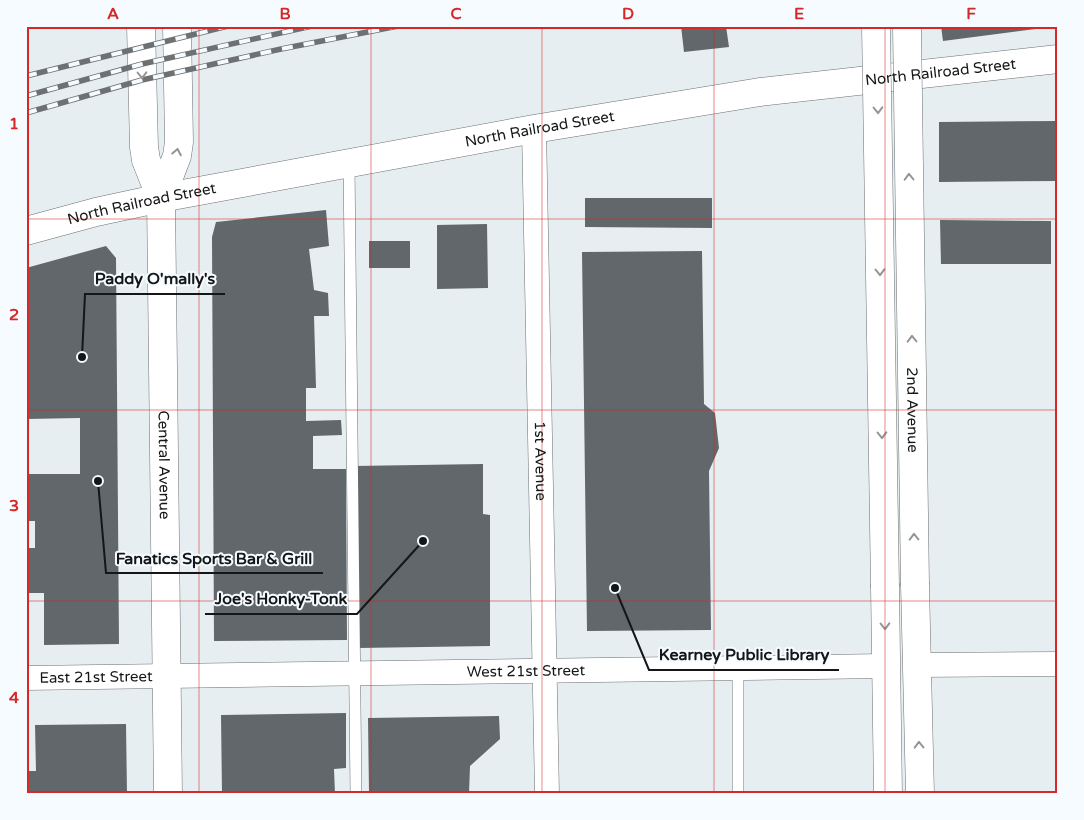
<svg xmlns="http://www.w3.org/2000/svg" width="1084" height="820" font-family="'Varela Round',sans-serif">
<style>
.building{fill:#61676a}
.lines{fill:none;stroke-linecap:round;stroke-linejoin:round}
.service-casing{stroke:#6b7073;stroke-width:12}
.minor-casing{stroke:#6b7073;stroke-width:25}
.tertiary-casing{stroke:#6b7073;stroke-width:29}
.secondary-casing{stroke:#6b7073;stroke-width:29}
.service{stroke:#fff;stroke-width:11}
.minor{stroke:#fff;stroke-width:24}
.tertiary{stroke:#fff;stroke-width:28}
.secondary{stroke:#fff;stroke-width:28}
.rail-casing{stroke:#6d7173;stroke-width:5.5}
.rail{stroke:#f5fbff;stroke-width:4;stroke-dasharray:11;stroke-linecap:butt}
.secondary-bridge-casing{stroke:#6b7073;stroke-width:29;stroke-linecap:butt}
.secondary-bridge{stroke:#fff;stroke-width:28}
.oneway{stroke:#959697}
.grid{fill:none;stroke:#d62828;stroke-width:1;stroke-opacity:0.55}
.labels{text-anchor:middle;stroke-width:4;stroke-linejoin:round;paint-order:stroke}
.street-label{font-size:15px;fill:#141617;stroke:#f5fbff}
.leader{fill:none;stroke:#141617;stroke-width:2}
.callout-dot{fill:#141617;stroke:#f5fbff;stroke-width:2}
.callout-label{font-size:16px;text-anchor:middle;font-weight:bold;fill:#141617;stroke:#f5fbff;stroke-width:4;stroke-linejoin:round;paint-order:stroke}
.neatline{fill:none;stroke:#d62828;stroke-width:2}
.grid-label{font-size:16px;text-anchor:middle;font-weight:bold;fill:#d62828}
</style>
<rect width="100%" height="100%" fill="#e7eef1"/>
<g class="building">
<polygon points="681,26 726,26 729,47 684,52"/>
<polygon points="941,26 1051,26 1051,27 943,41"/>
<polygon points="1058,121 1058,181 939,182 939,122"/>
<polygon points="585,198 712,198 712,228 585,227"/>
<polygon points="326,210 329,246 309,249 314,290 328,293 329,316 314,316 316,388 306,388 306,421 341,420 342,435 313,436 313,469 346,469 347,640 214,641 212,237 216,222"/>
<polygon points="940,220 1051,221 1051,264 941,264"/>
<polygon points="487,224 488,288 437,289 437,225"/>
<rect x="369" y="241" width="41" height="27"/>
<polygon points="106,246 116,258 119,644 44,645 44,593 26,593 26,548 35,548 35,521 26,521 26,474 80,474 80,418 26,419 26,344 29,344 29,301 26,301 26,268"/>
<polygon points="702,251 704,404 715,413 719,448 709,471 711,630 587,631 582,252"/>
<polygon points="483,464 483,514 490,515 490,646 358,648 354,466"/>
<polygon points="346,713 346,768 334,769 335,794 222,794 221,715"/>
<polygon points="499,716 500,739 470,766 469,794 369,794 368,718"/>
<polygon points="126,724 127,794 26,794 26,771 36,771 35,725"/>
</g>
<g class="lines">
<g class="service-casing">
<g id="service">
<polyline points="349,164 356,794"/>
<polyline points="738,794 738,668"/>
</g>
</g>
<g class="minor-casing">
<g id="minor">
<path id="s1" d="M534,129l13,665"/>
<polyline points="917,665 1058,664"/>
<path id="s2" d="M26,678l860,-12"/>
</g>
</g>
<g class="tertiary-casing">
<g id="tertiary">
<path id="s3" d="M141,26l3,121 2,13 15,38 7,596"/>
<polyline points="161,198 177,156 179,142 177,26"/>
</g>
</g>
<g class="secondary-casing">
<g id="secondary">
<path id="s4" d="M26,231l70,-19 65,-14 373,-69 226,-37 298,-33"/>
<polyline points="915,585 920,794"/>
<polyline points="885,587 888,794"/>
</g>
</g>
<use href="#service" class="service"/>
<use href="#minor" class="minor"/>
<use href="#tertiary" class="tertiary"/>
<use href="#secondary" class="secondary"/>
<g class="rail-casing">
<g id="rail">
<polyline points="26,76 228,26"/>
<polyline points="26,96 142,64 312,26"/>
<polyline points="26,113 142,80 281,49 398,26"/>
</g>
</g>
<use href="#rail" class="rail"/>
<g class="secondary-bridge-casing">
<g id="secondary-bridge">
<polyline points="876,26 885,587"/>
<path id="s5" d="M907,26l8,559"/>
</g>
</g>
<use href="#secondary-bridge" class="secondary-bridge"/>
</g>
<defs><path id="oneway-chevron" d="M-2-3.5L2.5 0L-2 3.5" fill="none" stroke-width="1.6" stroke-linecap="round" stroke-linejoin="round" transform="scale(1.25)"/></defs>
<g class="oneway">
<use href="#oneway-chevron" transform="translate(142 75) rotate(89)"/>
<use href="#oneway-chevron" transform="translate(878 110) rotate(89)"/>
<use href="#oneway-chevron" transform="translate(177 152) rotate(-79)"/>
<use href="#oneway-chevron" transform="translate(909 177) rotate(-91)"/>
<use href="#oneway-chevron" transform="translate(880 272) rotate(89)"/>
<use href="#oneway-chevron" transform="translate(912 339) rotate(-91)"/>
<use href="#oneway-chevron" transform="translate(882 435) rotate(89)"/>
<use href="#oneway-chevron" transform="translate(914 537) rotate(-91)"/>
<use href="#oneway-chevron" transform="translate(885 626) rotate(89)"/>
<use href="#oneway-chevron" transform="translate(919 745) rotate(-91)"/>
</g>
<path class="grid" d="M199,26v768M371,26v768M542,26v768M714,26v768M885,26v768M26,219h1032M26,410h1032M26,601h1032"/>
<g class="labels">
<g class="street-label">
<text dy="5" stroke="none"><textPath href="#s4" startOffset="929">North Railroad Street</textPath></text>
<text dy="5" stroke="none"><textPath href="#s4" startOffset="524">North Railroad Street</textPath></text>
<text dy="5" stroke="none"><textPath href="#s4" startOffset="119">North Railroad Street</textPath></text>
<text dy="5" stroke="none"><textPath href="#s5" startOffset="384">2nd Avenue</textPath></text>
<text dy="5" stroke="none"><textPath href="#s1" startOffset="332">1st Avenue</textPath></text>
<text dy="5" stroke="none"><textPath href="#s3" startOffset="442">Central Avenue</textPath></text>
<text dy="5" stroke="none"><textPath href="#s2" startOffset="500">West 21st Street</textPath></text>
<text dy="5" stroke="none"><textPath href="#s2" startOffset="70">East 21st Street</textPath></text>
</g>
</g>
<path class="leader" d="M82 357L85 294H225M98 481L106 573H323M423 541L357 614H205M615 588L649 670H839"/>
<g class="callout-dot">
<circle cx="82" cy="357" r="5"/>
<circle cx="98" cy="481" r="5"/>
<circle cx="423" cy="541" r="5"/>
<circle cx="615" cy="588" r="5"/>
</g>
<g class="callout-label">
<text x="155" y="284">Paddy O'mally's</text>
<text x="214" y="564">Fanatics Sports Bar &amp; Grill</text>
<text x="281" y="604">Joe's Honky-Tonk</text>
<text x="744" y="660">Kearney Public Library</text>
</g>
<rect width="1084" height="820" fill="none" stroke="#f5fbff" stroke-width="55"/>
<rect x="28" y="28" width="1028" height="764" class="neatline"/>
<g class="grid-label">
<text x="113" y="19">A</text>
<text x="285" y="19">B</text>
<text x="456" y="19">C</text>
<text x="628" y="19">D</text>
<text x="799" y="19">E</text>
<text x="971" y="19">F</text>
<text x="14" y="129">1</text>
<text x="14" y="320">2</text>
<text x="14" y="511">3</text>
<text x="14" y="703">4</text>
</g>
</svg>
